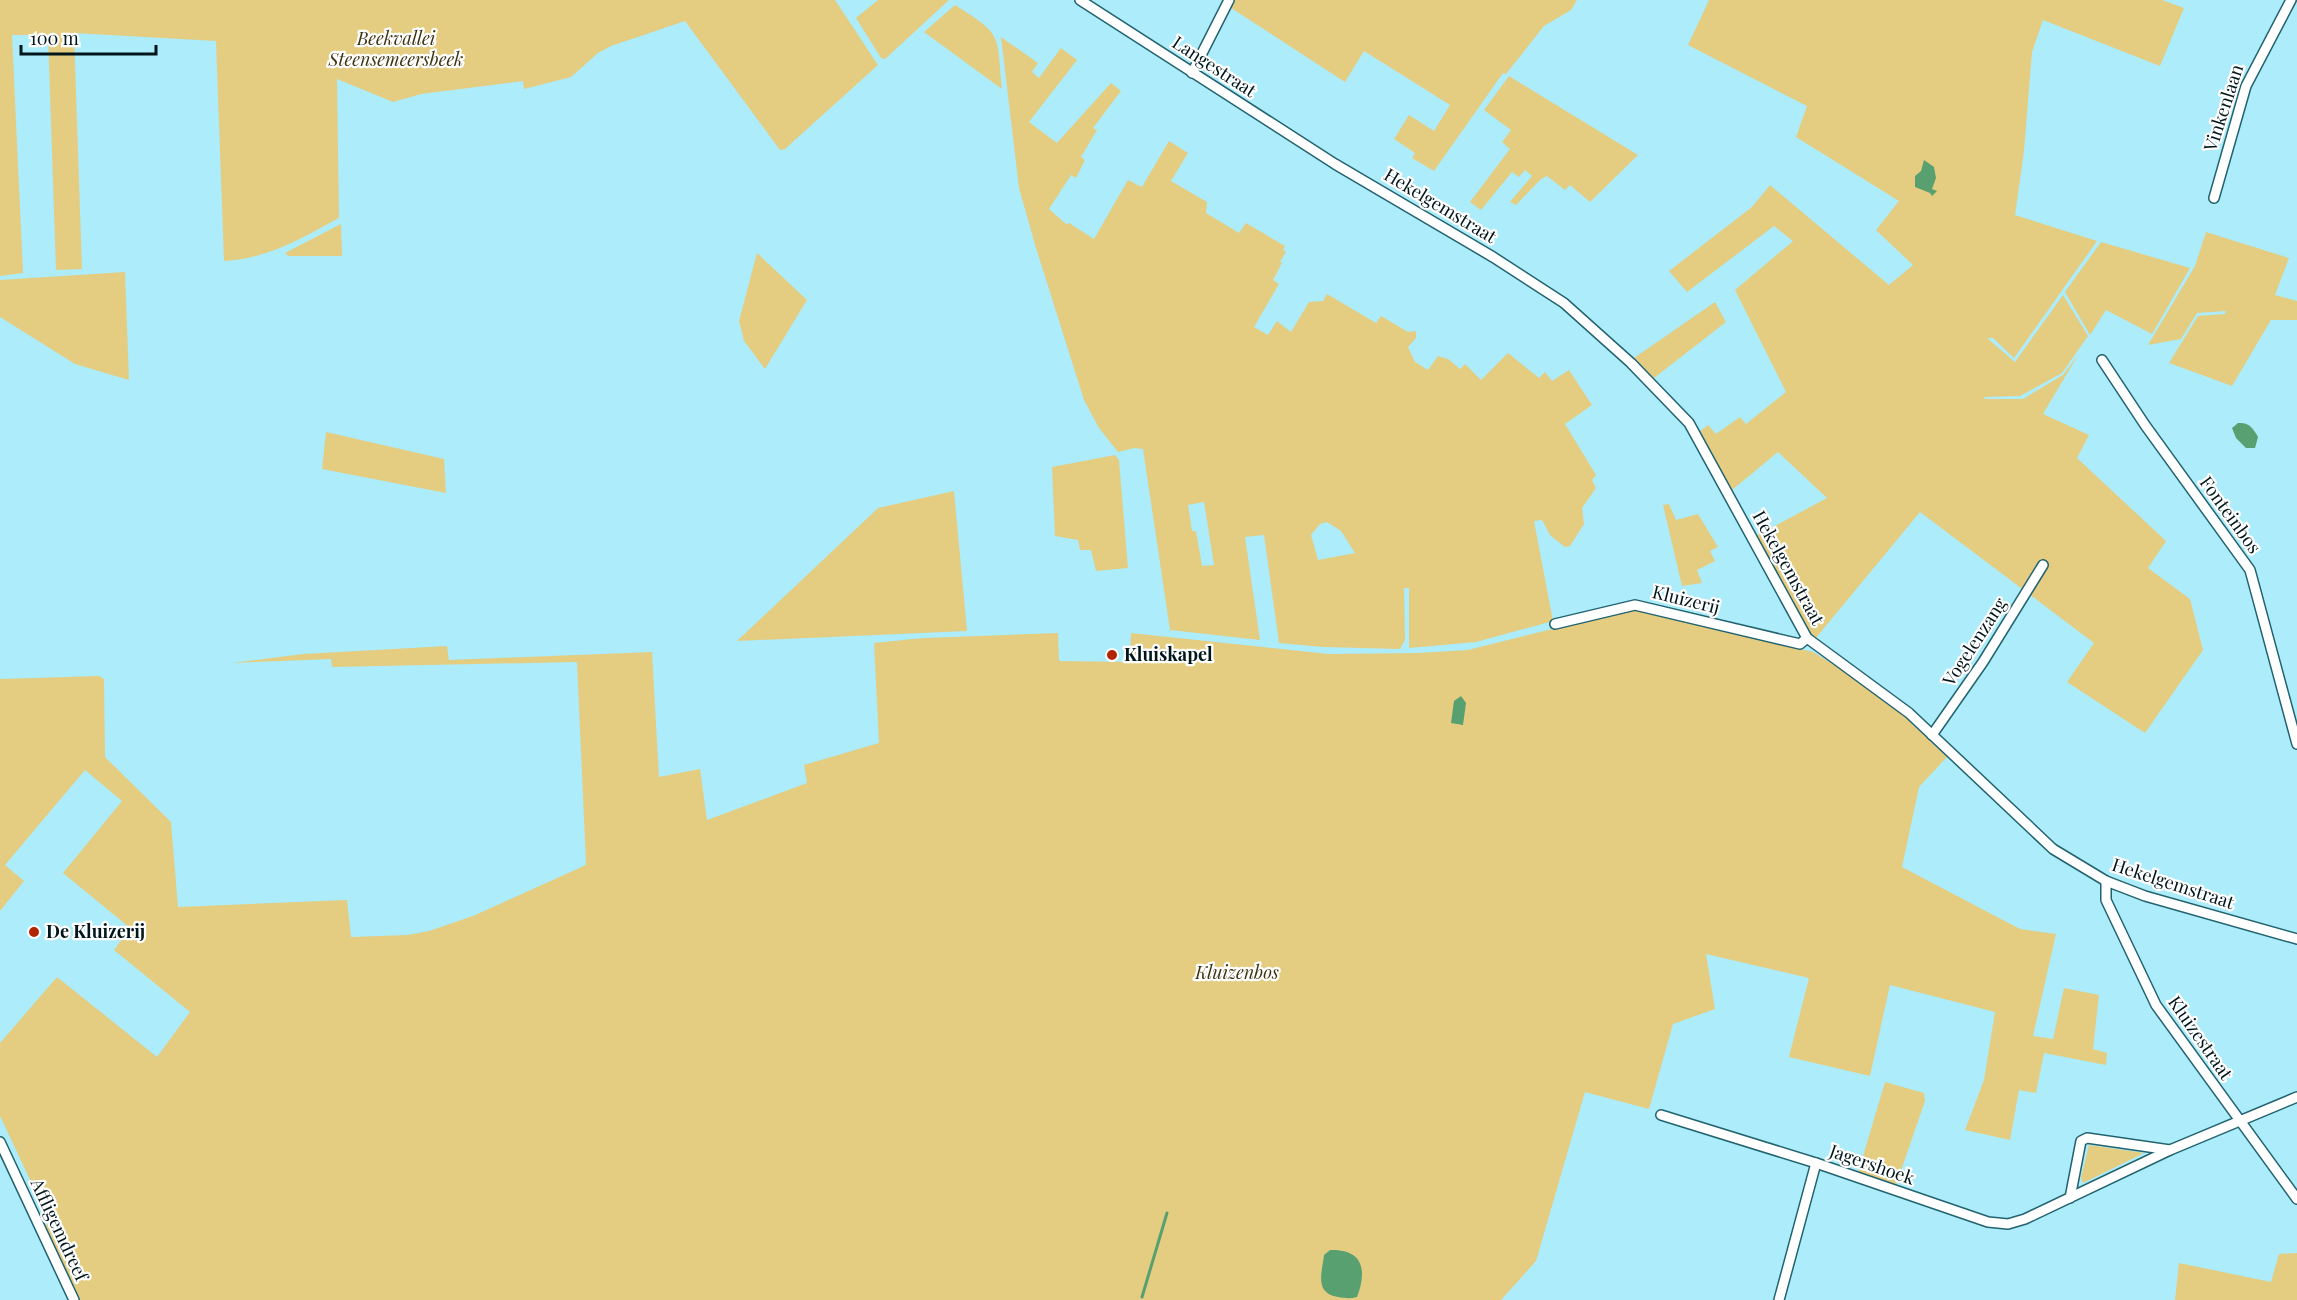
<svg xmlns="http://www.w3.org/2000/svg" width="2297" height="1300" font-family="'Playfair Display',serif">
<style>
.green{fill:#e4cd80;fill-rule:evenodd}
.water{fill:#59a070}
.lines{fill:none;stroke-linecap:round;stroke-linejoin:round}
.stream{stroke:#59a070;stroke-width:3}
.minor-casing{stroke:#226370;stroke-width:12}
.minor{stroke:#fff;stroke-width:9}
.poi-dot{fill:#b12502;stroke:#fff;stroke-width:2}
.labels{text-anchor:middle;stroke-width:4.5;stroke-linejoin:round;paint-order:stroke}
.park-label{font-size:18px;font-style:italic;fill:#3e3411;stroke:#fff}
.street-label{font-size:18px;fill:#00161b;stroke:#fff}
.poi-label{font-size:18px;font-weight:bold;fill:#00161b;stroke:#fff;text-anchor:start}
</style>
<rect width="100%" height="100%" fill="#acecfb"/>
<g class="green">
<path d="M0,0h835l43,65 -93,84 -5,1 -95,-129 -74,25 -13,7 -27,24 -47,12 -1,-8 -102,13 -28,8 -56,-23 2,139c-39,21 -69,40 -115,43l-8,-220 -142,-8 8,236 -26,1 -8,-235h-36l11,238 -23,3z"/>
<polygon points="878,0 949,0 885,59 881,58 856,18"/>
<polygon points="1232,0 1577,0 1571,10 1544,26 1506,74 1503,73 1434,171 1412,158 1415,153 1394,139 1409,115 1434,131 1450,105 1364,51 1345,82 1228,6"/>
<polygon points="1709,0 2162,0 2184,8 2160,66 2043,20 2032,52 2024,151 2015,215 2097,241 2014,358 1993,338 1987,338 2015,362 2063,295 2088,336 2062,373 2020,396 1984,397 1985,399 2023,399 2063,375 2078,355 2043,414 2089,435 2077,458 2166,541 2148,568 2190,599 2203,650 2145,733 2067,682 2094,643 1920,512 1815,639 1808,631 1756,536 1827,498 1778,452 1732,490 1699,432 1708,425 1716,434 1740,417 1746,424 1786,392 1735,290 1793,241 1774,226 1687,292 1669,271 1752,207 1770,185 1889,285 1913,265 1876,230 1899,201 1796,137 1807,106 1688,45"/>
<path d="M955,5c48,30 42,29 47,84l-78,-57z"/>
<path d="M1001,37l37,26 -6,9 7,6 22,-30 16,12 -48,62 28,21 54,-60 10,8 -28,37 4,2 -16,27 4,3 -9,18 -5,-3 -22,34 17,15 3,-1 25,16 34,-59 14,7 27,-46 19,12 -17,28 36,21 -1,11 33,20 7,-10 39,23 -2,4 3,2 -6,10 2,1 -9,17 6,4 -25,43 14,8 9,-14 14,11 18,-30 14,-1 4,-7 49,29 5,-7 27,16 8,-1v7l-8,9 7,15 13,8 10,-14 10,3 12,10 5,-5 16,16 27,-27 31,25 6,-6 7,9 17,-11 23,35 -27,19 31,51 -4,5 4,8 -14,20 2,16 -14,22 -5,1 -15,-12 -8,-15 -8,1 19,100 -77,21 -67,6v-60h-5l1,52 -5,9 -77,-2 -44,-4 -15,-108 -19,2 15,103 -90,-10 -27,-181 -9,-1 -16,4 -19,-24 -15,-28 -48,-152 -17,-60zM1204,502l10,63 -12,1 -6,-35h-4l-4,-26zM1327,522l14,9 14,22 -37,7 -7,-25 9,-11z"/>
<polygon points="1509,76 1638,155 1590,202 1570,185 1565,190 1547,176 1541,179 1516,205 1510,202 1532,176 1525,170 1519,177 1512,172 1481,210 1470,202 1510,149 1502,142 1511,130 1484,110"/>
<polygon points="341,224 342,256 288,256 285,253"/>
<polygon points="2206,232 2289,258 2275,295 2297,301 2297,320 2271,320 2232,386 2169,363 2198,316 2225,314 2226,311 2197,313 2181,339 2148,345 2195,266"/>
<polygon points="2101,242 2190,268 2152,334 2106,310 2090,335 2065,292"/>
<polygon points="757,253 807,300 765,369 744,341 739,321"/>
<polygon points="125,272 129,380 75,364 0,317 0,280"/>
<polygon points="1715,302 1726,322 1654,378 1634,358"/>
<polygon points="326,432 444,459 446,493 322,469"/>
<polygon points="1115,455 1119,460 1128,568 1096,571 1091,550 1080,550 1078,540 1055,536 1052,467"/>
<polygon points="954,491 967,631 737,641 878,508"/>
<polygon points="1669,504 1676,520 1698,514 1718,547 1710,551 1715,561 1697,570 1702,583 1682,586 1663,505"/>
<polygon points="1633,609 1813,652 1862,682 1891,704 1947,757 1919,787 1902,867 2020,929 2056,934 2033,1036 2053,1039 2064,988 2099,995 2093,1049 2107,1053 2106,1065 2044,1053 2036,1093 2019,1090 2010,1140 1965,1130 1984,1080 1995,1012 1890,985 1870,1076 1789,1057 1809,978 1706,954 1715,1009 1673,1024 1649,1109 1585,1092 1536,1261 1501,1300 77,1300 42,1233 49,1220 0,1116 0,1043 57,977 157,1057 190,1012 114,950 130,928 63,873 122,801 85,770 5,865 24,881 0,911 0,679 99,676 104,679 105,757 171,822 178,907 347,900 351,937 408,935 429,931 473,916 586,865 577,662 332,667 331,659 231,663 303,654 447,646 449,660 652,652 659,777 700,769 707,820 807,783 804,765 879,743 874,643 924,638 1058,633 1059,661 1130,662 1131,633 1328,654 1417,653 1468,650"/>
<polygon points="1885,1082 1924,1093 1925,1101 1896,1185 1858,1173"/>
<polygon points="2089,1145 2144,1153 2083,1183 2081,1178"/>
<polygon points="2297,1253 2297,1300 2175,1300 2179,1263 2271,1282 2279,1254"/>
</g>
<g class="water">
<polygon points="1924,160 1934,167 1936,178 1932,189 1937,191 1932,196 1930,193 1915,187 1915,176 1921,171"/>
<path d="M2238,423c11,-1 15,5 20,14l-3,11h-9l-10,-10 -4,-10z"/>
<polygon points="1461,696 1466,703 1463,725 1451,723 1454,701"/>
<path d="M1330,1250c34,-1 37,21 27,47 -7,2 -12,1 -19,0 -24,-4 -16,-24 -14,-42z"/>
</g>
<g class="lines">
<polyline class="stream" points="1142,1297 1167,1213"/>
<g class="minor-casing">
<g id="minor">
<polyline points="1080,0 1335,164 1493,257 1564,303 1631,363 1689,423 1807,638 1909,713 2053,849 2106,881 2145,896 2297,939"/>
<polyline points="1192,73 1229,0"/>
<polyline points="2214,198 2246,86 2291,0"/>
<polyline points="2102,360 2145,425 2250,570 2297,744"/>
<polyline points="1555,624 1635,605 1800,644 1807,638"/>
<polyline points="1932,735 1983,662 2043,565"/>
<polyline points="2106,881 2106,900 2156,1005 2297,1199"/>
<polyline points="1661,1115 1816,1163 1988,1222 2008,1224 2025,1219 2170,1150 2297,1097"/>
<polyline points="0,1142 74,1300"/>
<polyline points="2070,1198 2081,1141 2087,1138 2170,1150"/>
<polyline points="1779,1300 1816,1163"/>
</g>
</g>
<use href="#minor" class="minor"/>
</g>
<g class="poi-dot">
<circle cx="1112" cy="655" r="6"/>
<circle cx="34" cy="932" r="6"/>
</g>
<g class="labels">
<g class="park-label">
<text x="396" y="45">Beekvallei<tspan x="396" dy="21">Steensemeersbeek</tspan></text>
<text x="1237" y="979">Kluizenbos</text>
</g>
<g class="street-label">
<text transform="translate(1214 67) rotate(33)" y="6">Langestraat</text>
<text transform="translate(2224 108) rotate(-72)" y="6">Vinkenlaan</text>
<text transform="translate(1440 206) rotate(31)" y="6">Hekelgemstraat</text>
<text transform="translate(2230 515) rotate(54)" y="6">Fonteinbos</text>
<text transform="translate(1788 568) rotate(61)" y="6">Hekelgemstraat</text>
<text transform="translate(1686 600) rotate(14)" y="6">Kluizerij</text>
<text transform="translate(1975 642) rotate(-57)" y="6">Vogelenzang</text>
<text transform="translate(2173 884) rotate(18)" y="6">Hekelgemstraat</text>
<text transform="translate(2200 1038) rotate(55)" y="6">Kluizestraat</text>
<text transform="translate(1872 1165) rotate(19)" y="6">Jagershoek</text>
<text transform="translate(59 1230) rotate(65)" y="6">Affligemdreef</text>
</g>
<g class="poi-label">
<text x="1124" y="661">Kluiskapel</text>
<text x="46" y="938">De Kluizerij</text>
</g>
</g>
<path d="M21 45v9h135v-9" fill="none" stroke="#00161b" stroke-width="3"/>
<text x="30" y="45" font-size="18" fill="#00161b" stroke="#ffffff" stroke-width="4.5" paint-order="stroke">100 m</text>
</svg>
